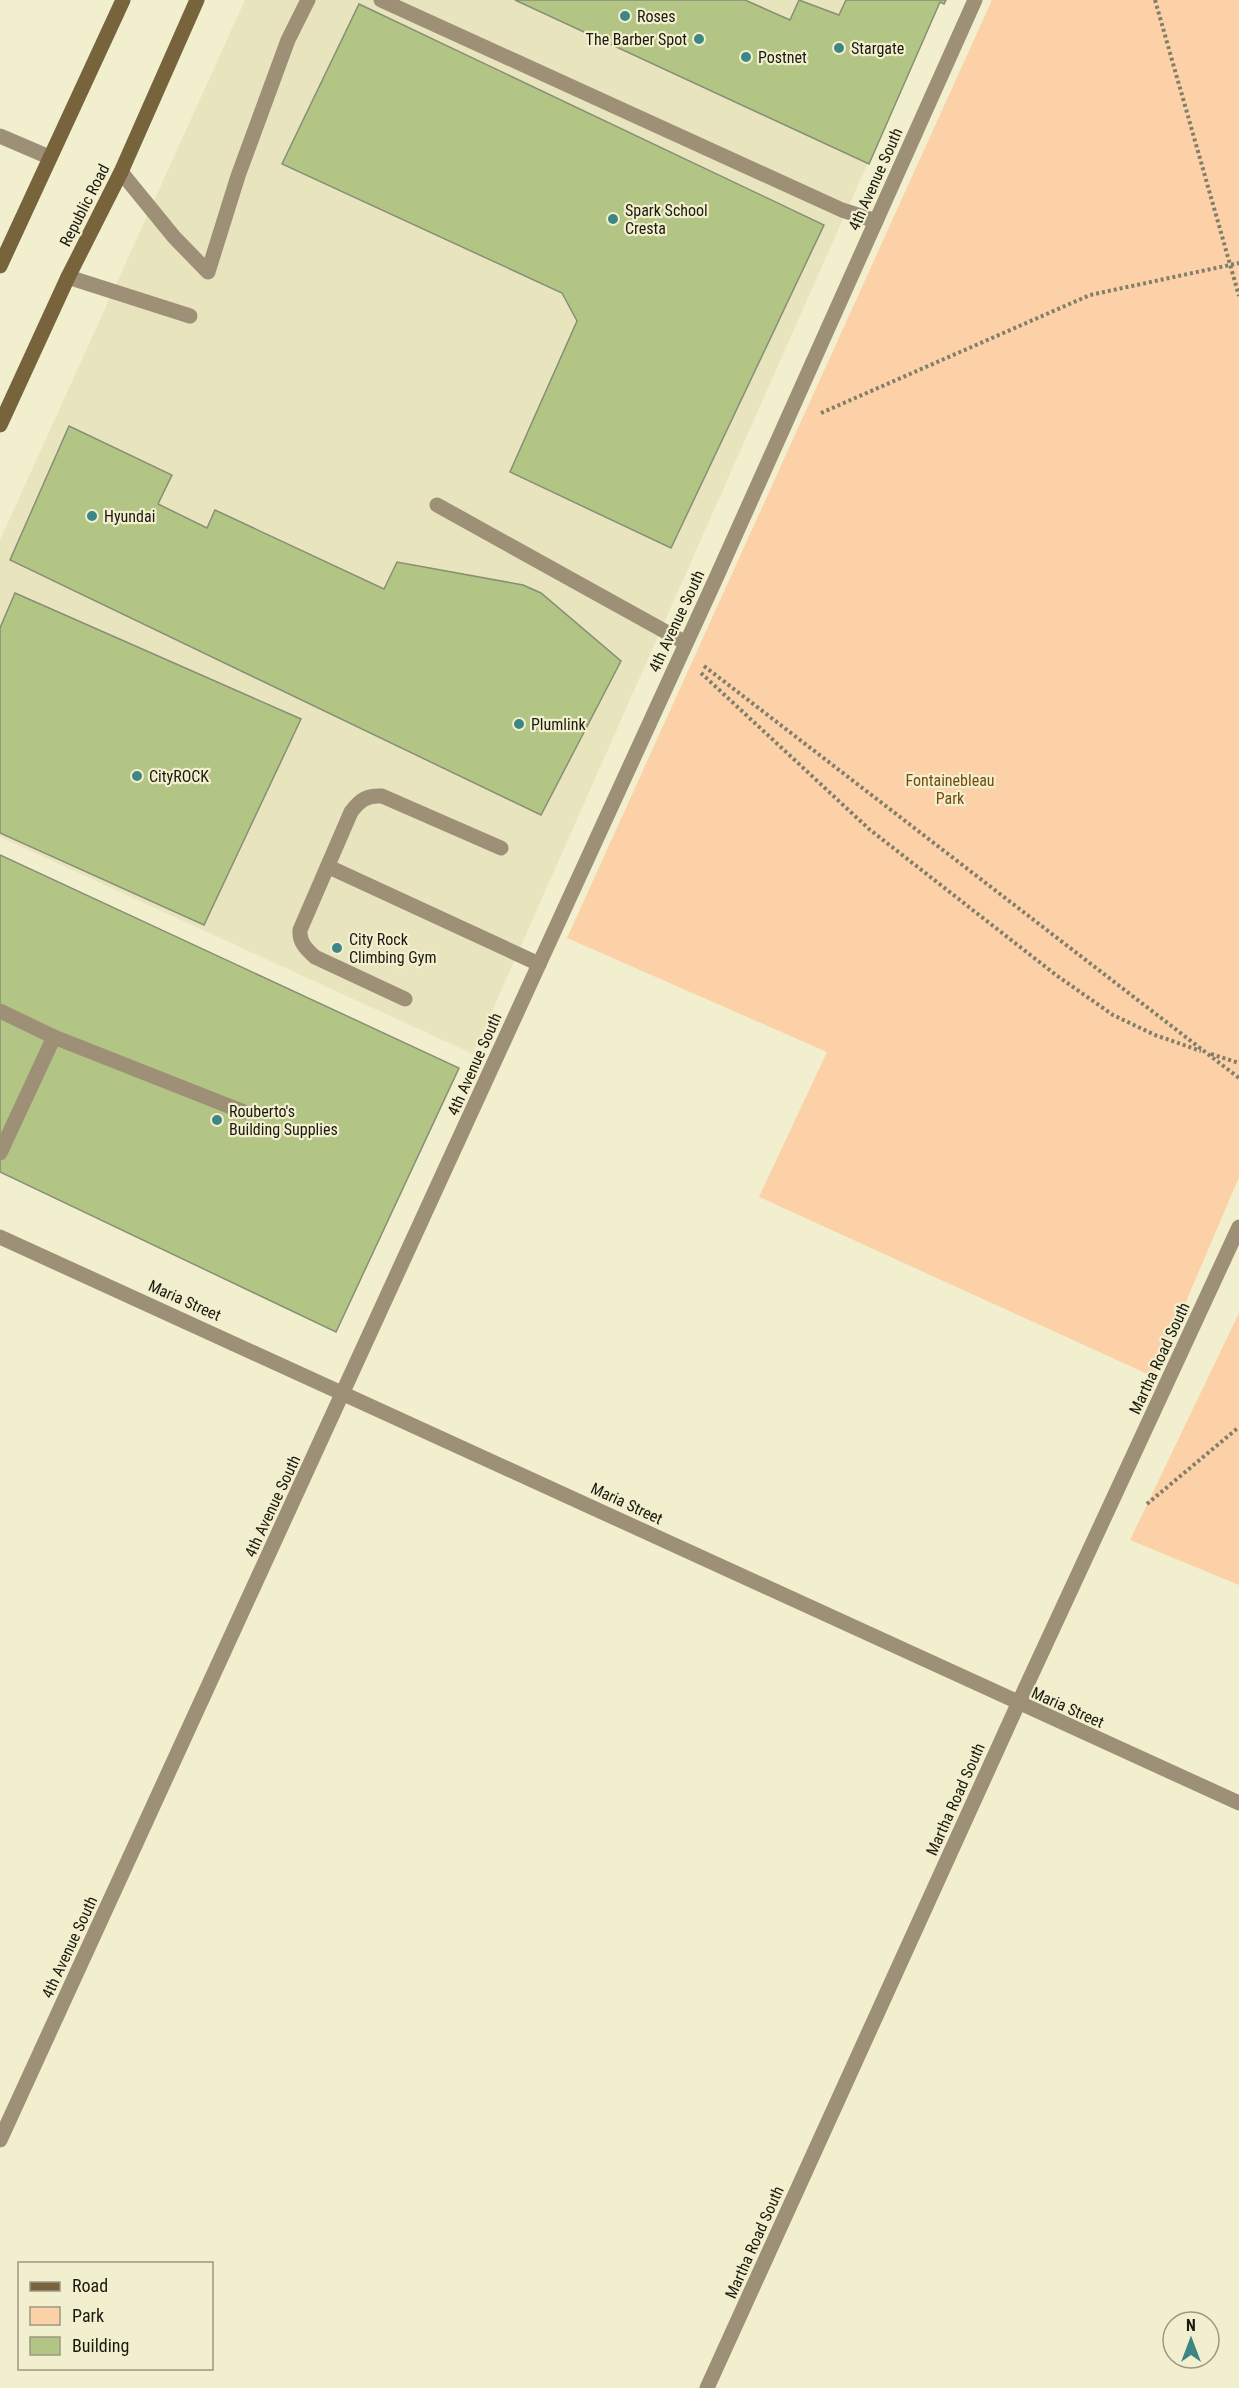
<svg xmlns="http://www.w3.org/2000/svg" width="1239" height="2388" font-family="'Roboto Condensed',sans-serif">
<style>
.built{fill:#e8e4bd}
.green{fill:#fcd1a8}
.building{fill:#b3c584;stroke:#878f74;stroke-width:1.5}
.lines{fill:none;stroke-linecap:round;stroke-linejoin:round}
.path{stroke:#817f6a;stroke-width:4;stroke-dasharray:3 3;stroke-linecap:butt}
.service{stroke:#9d9077;stroke-width:15}
.minor{stroke:#9d9077;stroke-width:15}
.secondary{stroke:#77643d;stroke-width:15}
.poi-dot{fill:#3e8685;stroke:#f2efcf;stroke-width:2}
.labels{text-anchor:middle;stroke-width:4.5;stroke-linejoin:round;paint-order:stroke}
.poi-label{font-size:16px;fill:#1b190e;stroke:#f2efcf;text-anchor:start}
.street-label{font-size:16px;fill:#1b190e;stroke:#f2efcf}
.park-label{font-size:16px;fill:#794a0e;stroke:#f2efcf}
</style>
<rect width="100%" height="100%" fill="#f2efcf"/>
<polygon class="built" points="245,0 940,0 473,1054 0,837 0,540"/>
<g class="green">
<polygon points="992,0 1239,0 1239,1177 1154,1377 759,1197 827,1052 567,938"/>
<polygon points="1239,1313 1239,1585 1130,1540"/>
</g>
<g class="building">
<polygon points="515,0 745,0 790,20 799,0 839,15 846,0 946,0 944,4 940,2 869,164"/>
<polygon points="359,4 824,225 671,548 510,472 577,321 562,293 282,164"/>
<polygon points="69,426 172,475 158,504 207,528 215,510 384,589 397,562 523,585 541,593 621,661 541,815 10,560"/>
<polygon points="15,593 301,719 204,925 0,833 0,628"/>
<polygon points="0,855 459,1068 336,1332 0,1172"/>
</g>
<g class="lines">
<g class="path">
<polyline points="1155,0 1239,296"/>
<polyline points="821,413 1090,295 1239,263"/>
<polyline points="704,666 1239,1078"/>
<polyline points="701,673 869,829 1056,975 1113,1015 1155,1035 1201,1051"/>
<polyline points="1211,1054 1239,1063"/>
<polyline points="1147,1504 1239,1427"/>
</g>
<g class="service">
<polyline points="381,0 842,210 876,221"/>
<polyline points="121,172 174,237 208,272 238,176 288,40 308,0"/>
<polyline points="68,277 190,316"/>
<polyline points="437,505 686,643"/>
<polyline points="329,867 539,964"/>
<path d="M405,999l-90,-42c-9,-8 -16,-15 -15,-27l51,-118c9,-12 16,-17 31,-16l119,52"/>
<polyline points="0,1011 54,1037 0,1153"/>
<polyline points="54,1037 244,1112"/>
</g>
<g class="minor">
<polyline points="0,136 49,157"/>
<path d="M0,1237c414,186 825,380 1239,566"/>
<polyline points="0,2140 717,576 975,0"/>
<polyline points="707,2388 1018,1704 1239,1227"/>
</g>
<g class="secondary">
<polyline points="0,266 123,0"/>
<polyline points="0,425 68,277 121,172 197,0"/>
</g>
</g>
<g class="poi-dot">
<circle cx="625" cy="16" r="6"/>
<circle cx="699" cy="39" r="6"/>
<circle cx="839" cy="48" r="6"/>
<circle cx="746" cy="57" r="6"/>
<circle cx="613" cy="219" r="6"/>
<circle cx="92" cy="516" r="6"/>
<circle cx="519" cy="724" r="6"/>
<circle cx="137" cy="776" r="6"/>
<circle cx="337" cy="948" r="6"/>
<circle cx="217" cy="1120" r="6"/>
</g>
<g class="labels">
<g class="poi-label">
<text x="637" y="22">Roses</text>
<text x="687" y="45" text-anchor="end">The Barber Spot</text>
<text x="851" y="54">Stargate</text>
<text x="758" y="63">Postnet</text>
<text x="625" y="216">Spark School<tspan x="625" dy="18">Cresta</tspan></text>
<text x="104" y="522">Hyundai</text>
<text x="531" y="730">Plumlink</text>
<text x="149" y="782">CityROCK</text>
<text x="349" y="945">City Rock<tspan x="349" dy="18">Climbing Gym</tspan></text>
<text x="229" y="1117">Rouberto's<tspan x="229" dy="18">Building Supplies</tspan></text>
</g>
<g class="street-label">
<text transform="translate(875 179) rotate(-66)" y="6">4th Avenue South</text>
<text transform="translate(84 205) rotate(-63)" y="6">Republic Road</text>
<text transform="translate(676 621) rotate(-65)" y="6">4th Avenue South</text>
<text transform="translate(474 1064) rotate(-66)" y="6">4th Avenue South</text>
<text transform="translate(185 1300) rotate(24)" y="6">Maria Street</text>
<text transform="translate(1159 1358) rotate(-65)" y="6">Martha Road South</text>
<text transform="translate(627 1503) rotate(25)" y="6">Maria Street</text>
<text transform="translate(272 1506) rotate(-65)" y="6">4th Avenue South</text>
<text transform="translate(1068 1707) rotate(24)" y="6">Maria Street</text>
<text transform="translate(955 1799) rotate(-66)" y="6">Martha Road South</text>
<text transform="translate(69 1947) rotate(-65)" y="6">4th Avenue South</text>
<text transform="translate(754 2242) rotate(-66)" y="6">Martha Road South</text>
</g>
<g class="park-label">
<text x="950" y="786">Fontainebleau<tspan x="950" dy="18">Park</tspan></text>
</g>
</g>
<rect x="18" y="2262" width="195" height="108" fill="#f2efcf" stroke="#9c9982" stroke-width="1.5"/>
<rect x="30" y="2282" width="30" height="9" fill="#77643d" stroke="#9c9982" stroke-width="1.5"/>
<text x="72" y="2292" font-size="18" fill="#1b190e">Road</text>
<rect x="30" y="2307" width="30" height="18" fill="#fcd1a8" stroke="#9c9982" stroke-width="1.5"/>
<text x="72" y="2322" font-size="18" fill="#1b190e">Park</text>
<rect x="30" y="2337" width="30" height="18" fill="#b3c584" stroke="#9c9982" stroke-width="1.5"/>
<text x="72" y="2352" font-size="18" fill="#1b190e">Building</text>
<g transform="translate(1191 2340)"><circle r="28" fill="#f2efcf" stroke="#9c9982" stroke-width="1.5"/>
<path d="M0-4.5L10 22L0 15L-10 22Z" fill="#3e8685"/>
<text y="-9" font-size="16" font-weight="bold" text-anchor="middle" fill="#1b190e">N</text>
</g>
</svg>
